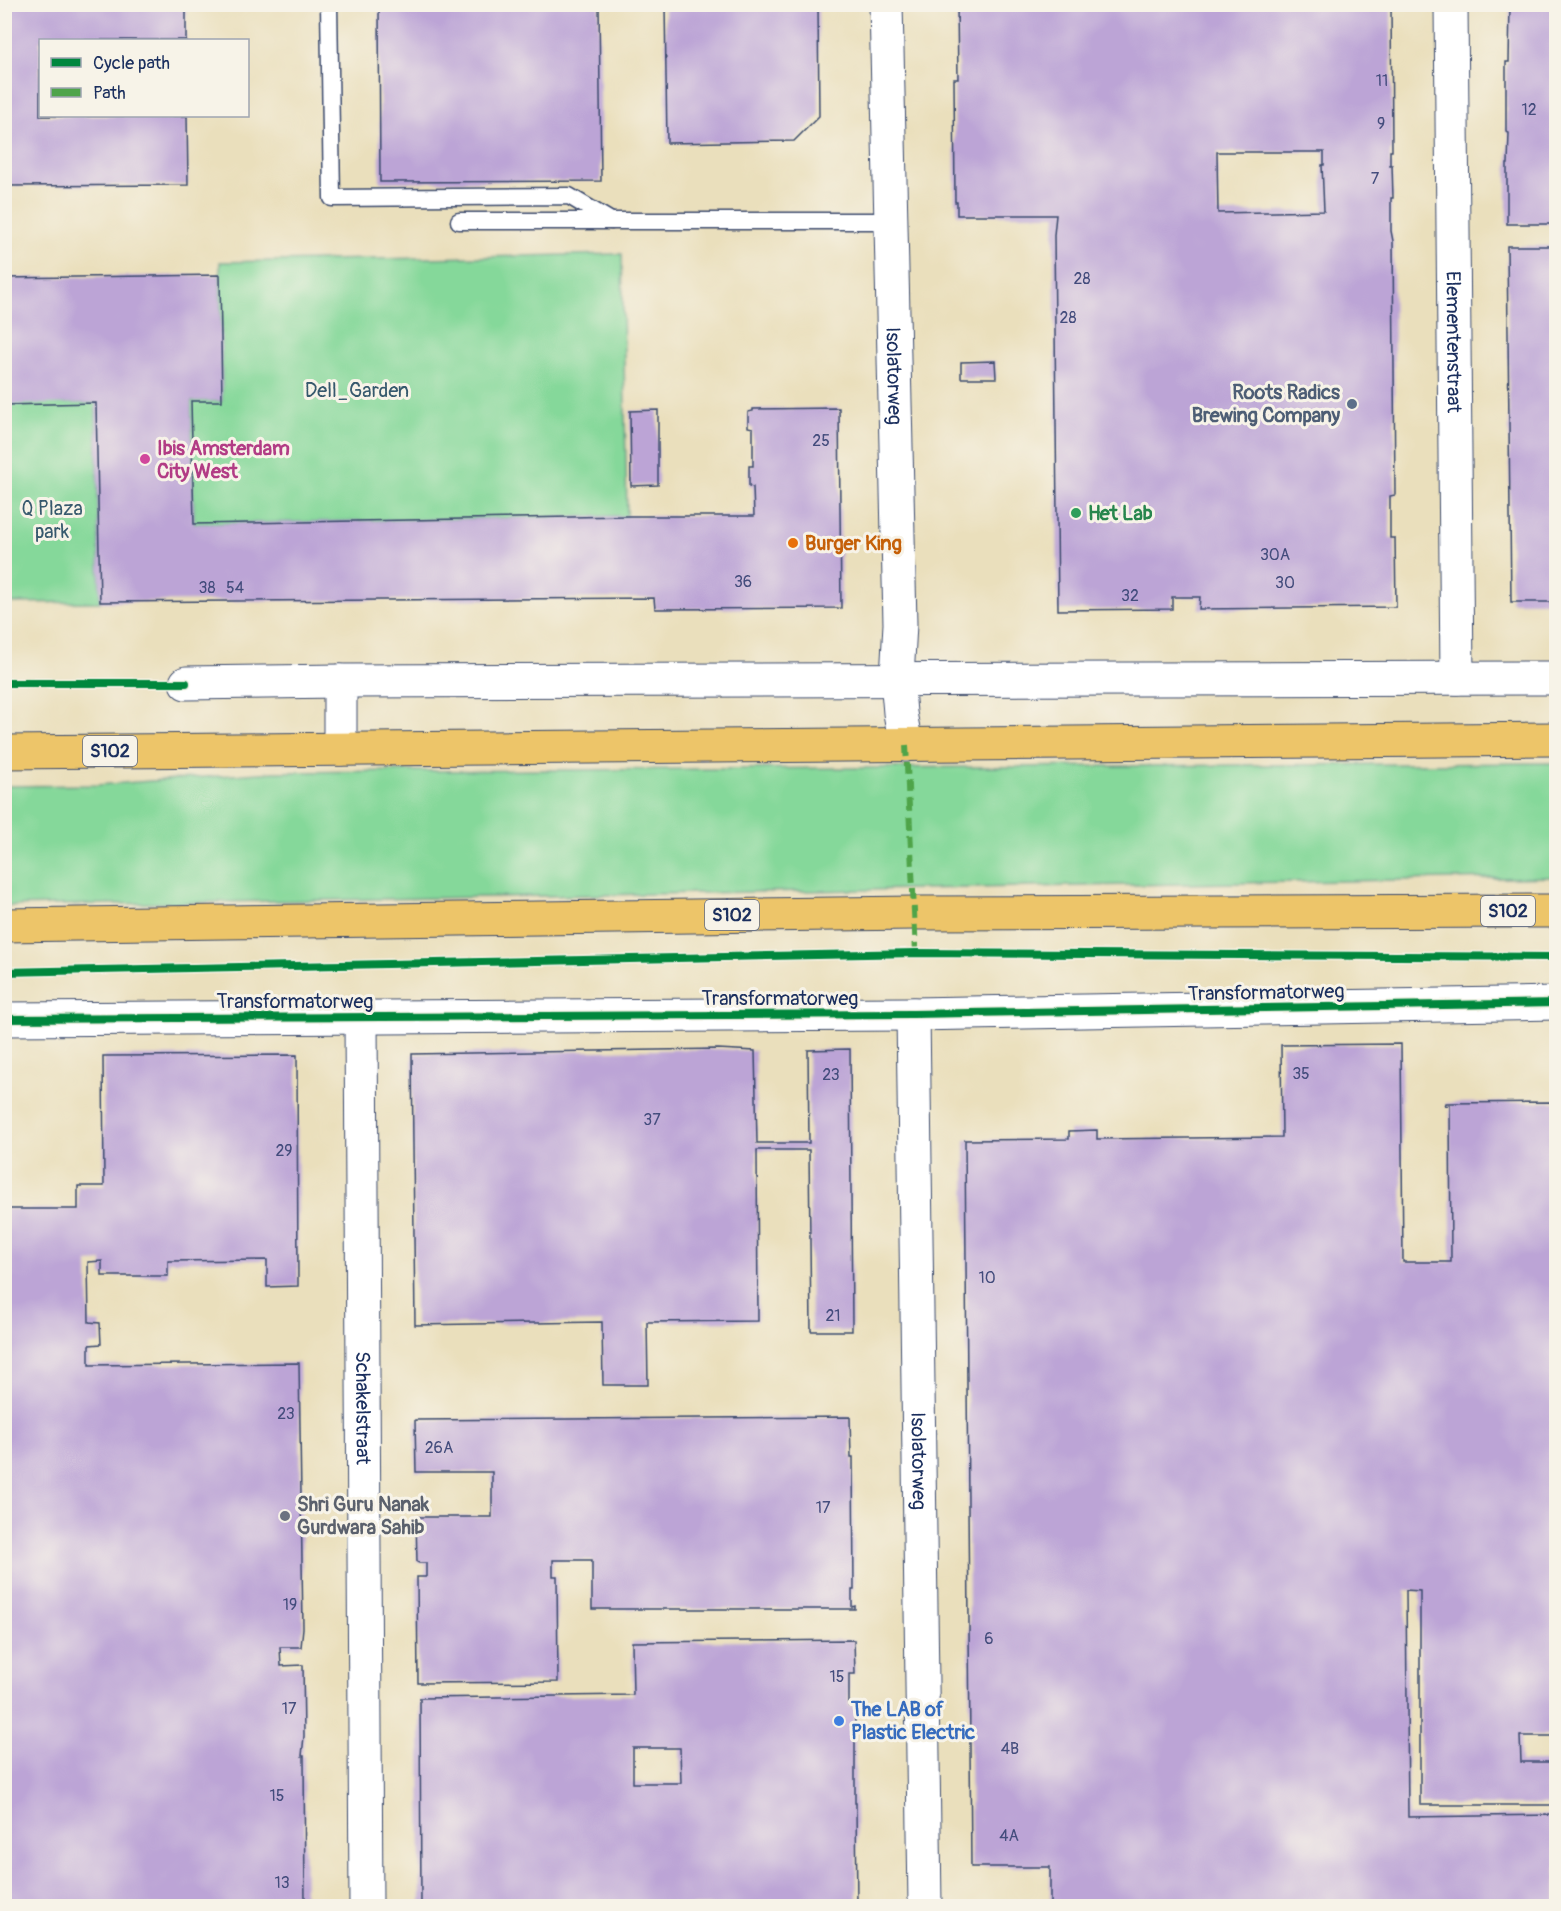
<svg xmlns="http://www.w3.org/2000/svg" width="1561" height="1911" font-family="Pangolin,sans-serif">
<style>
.green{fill:#85d89a;stroke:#50847c;stroke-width:1.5}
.building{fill:#bca4d6;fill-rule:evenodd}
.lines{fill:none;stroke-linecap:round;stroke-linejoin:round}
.service-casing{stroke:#3a496c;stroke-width:19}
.minor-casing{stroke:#3a496c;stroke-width:35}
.primary-casing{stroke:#3a496c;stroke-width:35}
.service{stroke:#fff;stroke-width:16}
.minor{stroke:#fff;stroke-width:33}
.primary{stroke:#edc569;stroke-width:33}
.quiet{stroke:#4fa44a;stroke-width:6;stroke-dasharray:12 6;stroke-linecap:butt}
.cycleway-casing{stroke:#f7f3e8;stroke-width:11}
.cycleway{stroke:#00873e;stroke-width:8}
.service-dot{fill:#5c6f8a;stroke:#f7f3e8;stroke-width:2}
.hotel-dot{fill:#d1479c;stroke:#f7f3e8;stroke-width:2}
.leisure-dot{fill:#2e9e5b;stroke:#f7f3e8;stroke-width:2}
.food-dot{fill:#e8710a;stroke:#f7f3e8;stroke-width:2}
.worship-dot{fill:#6b7280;stroke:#f7f3e8;stroke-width:2}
.shop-dot{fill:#3f7fe0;stroke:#f7f3e8;stroke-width:2}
.labels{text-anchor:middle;stroke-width:6;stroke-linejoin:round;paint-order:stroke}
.number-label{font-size:16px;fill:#434c7c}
.shield{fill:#f7f3e8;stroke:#5d6a87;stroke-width:1.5}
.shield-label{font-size:18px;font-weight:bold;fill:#1b2f5e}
.street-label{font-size:20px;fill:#1b2f5e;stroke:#f7f3e8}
.park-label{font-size:20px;fill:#36596d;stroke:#f7f3e8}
.service-label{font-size:20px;font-weight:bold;fill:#4e5e75;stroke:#f7f3e8;text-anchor:end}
.hotel-label{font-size:20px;font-weight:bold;fill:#b23c85;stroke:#f7f3e8;text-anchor:start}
.leisure-label{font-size:20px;font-weight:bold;fill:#27864d;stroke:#f7f3e8;text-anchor:start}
.food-label{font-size:20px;font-weight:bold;fill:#c56008;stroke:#f7f3e8;text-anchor:start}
.worship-label{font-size:20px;font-weight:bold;fill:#5b616d;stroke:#f7f3e8;text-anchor:start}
.shop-label{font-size:20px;font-weight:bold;fill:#366cbe;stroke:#f7f3e8;text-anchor:start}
</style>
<rect width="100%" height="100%" fill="#f7f3e8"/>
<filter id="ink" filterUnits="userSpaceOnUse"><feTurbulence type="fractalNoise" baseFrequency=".0167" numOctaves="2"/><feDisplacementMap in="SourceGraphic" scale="12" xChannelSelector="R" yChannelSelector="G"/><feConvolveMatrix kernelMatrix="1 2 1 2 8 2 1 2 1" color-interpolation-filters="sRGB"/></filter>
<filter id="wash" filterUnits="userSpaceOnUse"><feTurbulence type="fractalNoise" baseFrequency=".008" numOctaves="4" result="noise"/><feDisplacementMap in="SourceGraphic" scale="24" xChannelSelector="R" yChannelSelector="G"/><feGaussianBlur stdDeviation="1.35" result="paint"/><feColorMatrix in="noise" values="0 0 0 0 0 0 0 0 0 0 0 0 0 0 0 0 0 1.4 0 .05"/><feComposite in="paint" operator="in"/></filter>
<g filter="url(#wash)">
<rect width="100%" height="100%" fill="#eadfbc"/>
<g class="green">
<polygon points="622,254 627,516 194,524 191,401 222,401 220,262"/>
<polygon points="4,403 96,403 100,602 5,603"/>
<polygon points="1556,763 1556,877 5,906 5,786 97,785 273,772"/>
</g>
<g id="blocks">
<g class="building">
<polygon points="4,4 186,4 186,40 40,40 40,116 187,116 188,185 4,186"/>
<polygon points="379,4 599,4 601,181 380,182"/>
<path d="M957,4h434l1,147h-2v14h2l1,33h-2v33l2,10 2,254 -5,1v42h5l1,69 -197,2 1,-12h-28v12l-114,1 -4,-375 2,-20h-99v-13h-2l-1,-123h4zM1217,152h107v13h-2l2,46 -106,2z"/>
<polygon points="1510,4 1556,4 1556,224 1507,224 1507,164 1508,164 1509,133 1506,132 1506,62 1509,62"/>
<polygon points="665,5 818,5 819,116 794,141 667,143"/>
<polygon points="1507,246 1556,246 1556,602 1511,602"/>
<polygon points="220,275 222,401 191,401 194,524 627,516 754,516 753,487 749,486 749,466 753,466 753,428 748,427 748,412 753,411 753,409 839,408 841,608 655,609 654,598 100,602 96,403 4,405 4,278"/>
<polygon points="995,361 996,378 961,378 961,362"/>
<polygon points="658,410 658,485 631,486 630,411"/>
<polygon points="1401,1044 1403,1262 1451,1262 1450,1105 1445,1106 1446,1103 1556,1102 1556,1736 1520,1736 1521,1762 1556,1762 1556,1805 1420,1805 1420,1591 1406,1590 1408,1817 1556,1815 1556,1906 1050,1906 1050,1867 971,1867 965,1140 1069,1139 1069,1131 1097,1130 1097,1139 1282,1137 1281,1045"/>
<polygon points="718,1049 755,1051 757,1143 809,1143 808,1050 850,1049 852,1331 811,1331 809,1150 757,1150 758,1321 647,1322 648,1385 603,1385 602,1322 415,1325 412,1054"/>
<polygon points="297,1055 298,1286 267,1287 267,1260 168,1261 168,1276 102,1276 102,1261 88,1262 89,1322 100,1323 101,1344 89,1345 89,1365 299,1363 303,1628 301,1647 280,1647 281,1666 303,1665 304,1736 302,1756 304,1756 305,1906 4,1906 4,1209 78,1209 78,1186 104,1186 103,1056"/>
<polygon points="850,1417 851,1457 853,1457 854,1590 852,1590 852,1607 855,1606 855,1609 592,1609 592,1560 553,1560 553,1576 557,1576 558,1682 418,1683 417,1577 426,1577 426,1563 419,1563 417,1562 416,1517 492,1517 492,1472 416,1472 415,1420"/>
<path d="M854,1640l1,34h-6v32h6v97h1l1,103h-436l-1,-208 213,-3 -1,-53zM633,1748h47l1,35h-48z"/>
</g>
</g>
</g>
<g filter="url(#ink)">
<use href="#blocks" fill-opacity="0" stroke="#3a496c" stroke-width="1.5"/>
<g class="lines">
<g class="service-casing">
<g id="service">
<polyline points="329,4 332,198 569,196 611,221"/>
<polyline points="459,221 890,221"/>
</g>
</g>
<g class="minor-casing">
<g id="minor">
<path id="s1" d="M886,4l14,620 -3,54 3,35 6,32"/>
<path id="s2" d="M1451,4l6,674"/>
<polyline points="186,683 340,681"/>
<polyline points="340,749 340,681 1556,678"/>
<path id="s3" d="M913,1014l12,892"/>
<path id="s4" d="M361,1018l5,888"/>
<polyline points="4,1019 913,1014 1556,1003"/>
</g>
</g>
<g class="primary-casing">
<g id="primary">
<polyline points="4,752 1556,739"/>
<polyline points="4,925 915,913 1556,911"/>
</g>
</g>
<use href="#service" class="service"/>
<use href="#minor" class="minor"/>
<use href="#primary" class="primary"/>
<polyline class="quiet" points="906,745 916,953"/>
<g class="cycleway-casing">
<g id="cycleway">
<polyline points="4,683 186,683"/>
<polyline points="4,972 916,953 1556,957"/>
<polyline points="4,1019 913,1014 1556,1003"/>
</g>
</g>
<use href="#cycleway" class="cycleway"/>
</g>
</g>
<circle class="service-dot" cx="1352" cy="404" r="6"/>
<circle class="hotel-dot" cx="145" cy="459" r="6"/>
<circle class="leisure-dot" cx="1076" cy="513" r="6"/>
<circle class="food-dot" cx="793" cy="543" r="6"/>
<circle class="worship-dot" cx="285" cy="1516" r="6"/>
<circle class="shop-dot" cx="839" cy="1721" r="6"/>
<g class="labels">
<g class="number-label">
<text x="1382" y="86">11</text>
<text x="1529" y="115">12</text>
<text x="1381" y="129">9</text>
<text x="1375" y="184">7</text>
<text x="1082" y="284">28</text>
<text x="1068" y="323">28</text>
<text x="821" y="446">25</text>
<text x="1275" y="560">30A</text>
<text x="743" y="587">36</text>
<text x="1285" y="588">30</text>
<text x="207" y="593">38</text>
<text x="235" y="593">54</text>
<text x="1130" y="601">32</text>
<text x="1301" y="1079">35</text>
<text x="831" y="1080">23</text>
<text x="652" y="1125">37</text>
<text x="284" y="1156">29</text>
<text x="987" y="1283">10</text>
<text x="833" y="1321">21</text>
<text x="286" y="1419">23</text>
<text x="439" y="1453">26A</text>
<text x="823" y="1513">17</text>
<text x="290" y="1610">19</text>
<text x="989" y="1644">6</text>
<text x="837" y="1682">15</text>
<text x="289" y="1714">17</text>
<text x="1010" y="1754">4B</text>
<text x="277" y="1801">15</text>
<text x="1009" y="1841">4A</text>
<text x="282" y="1888">13</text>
</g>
<g class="shield">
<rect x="83" y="736" width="54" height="30" rx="4.5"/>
<rect x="1481" y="896" width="54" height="30" rx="4.5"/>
<rect x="705" y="900" width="54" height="30" rx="4.5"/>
</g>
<g class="shield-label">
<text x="110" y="757">S102</text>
<text x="1508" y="917">S102</text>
<text x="732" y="921">S102</text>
</g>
<g class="street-label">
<text dy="7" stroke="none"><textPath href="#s2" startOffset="338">Elementenstraat</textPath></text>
<text dy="7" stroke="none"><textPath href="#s1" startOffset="372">Isolatorweg</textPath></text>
<text transform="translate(1266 992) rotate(-1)" y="7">Transformatorweg</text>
<text x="780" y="1005">Transformatorweg</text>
<text x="295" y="1008">Transformatorweg</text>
<text dy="7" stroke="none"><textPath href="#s4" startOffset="390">Schakelstraat</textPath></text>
<text dy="7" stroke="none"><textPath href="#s3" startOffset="447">Isolatorweg</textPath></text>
</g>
<g class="park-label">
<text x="357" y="397">Dell_Garden</text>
<text x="52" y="515">Q Plaza<tspan x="52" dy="23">park</tspan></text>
</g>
<g class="service-label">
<text x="1340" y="399">Roots Radics<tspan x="1340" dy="23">Brewing Company</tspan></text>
</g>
<g class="hotel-label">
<text x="157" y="455">Ibis Amsterdam<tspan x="157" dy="23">City West</tspan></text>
</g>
<g class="leisure-label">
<text x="1088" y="520">Het Lab</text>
</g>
<g class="food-label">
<text x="805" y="550">Burger King</text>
</g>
<g class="worship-label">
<text x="297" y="1511">Shri Guru Nanak<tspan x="297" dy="23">Gurdwara Sahib</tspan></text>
</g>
<g class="shop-label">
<text x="851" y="1716">The LAB of<tspan x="851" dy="23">Plastic Electric</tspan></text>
</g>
</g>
<rect width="1561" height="1911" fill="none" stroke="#f7f3e8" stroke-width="24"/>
<rect x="39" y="39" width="210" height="78" fill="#f7f3e8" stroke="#9fa5b1" stroke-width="1.5"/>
<rect x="51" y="58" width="30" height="9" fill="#00873e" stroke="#9fa5b1" stroke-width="1.5"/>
<text x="93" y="69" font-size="18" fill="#1b2f5e">Cycle path</text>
<rect x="51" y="88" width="30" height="9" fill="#4fa44a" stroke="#9fa5b1" stroke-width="1.5"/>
<text x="93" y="99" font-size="18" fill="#1b2f5e">Path</text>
</svg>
